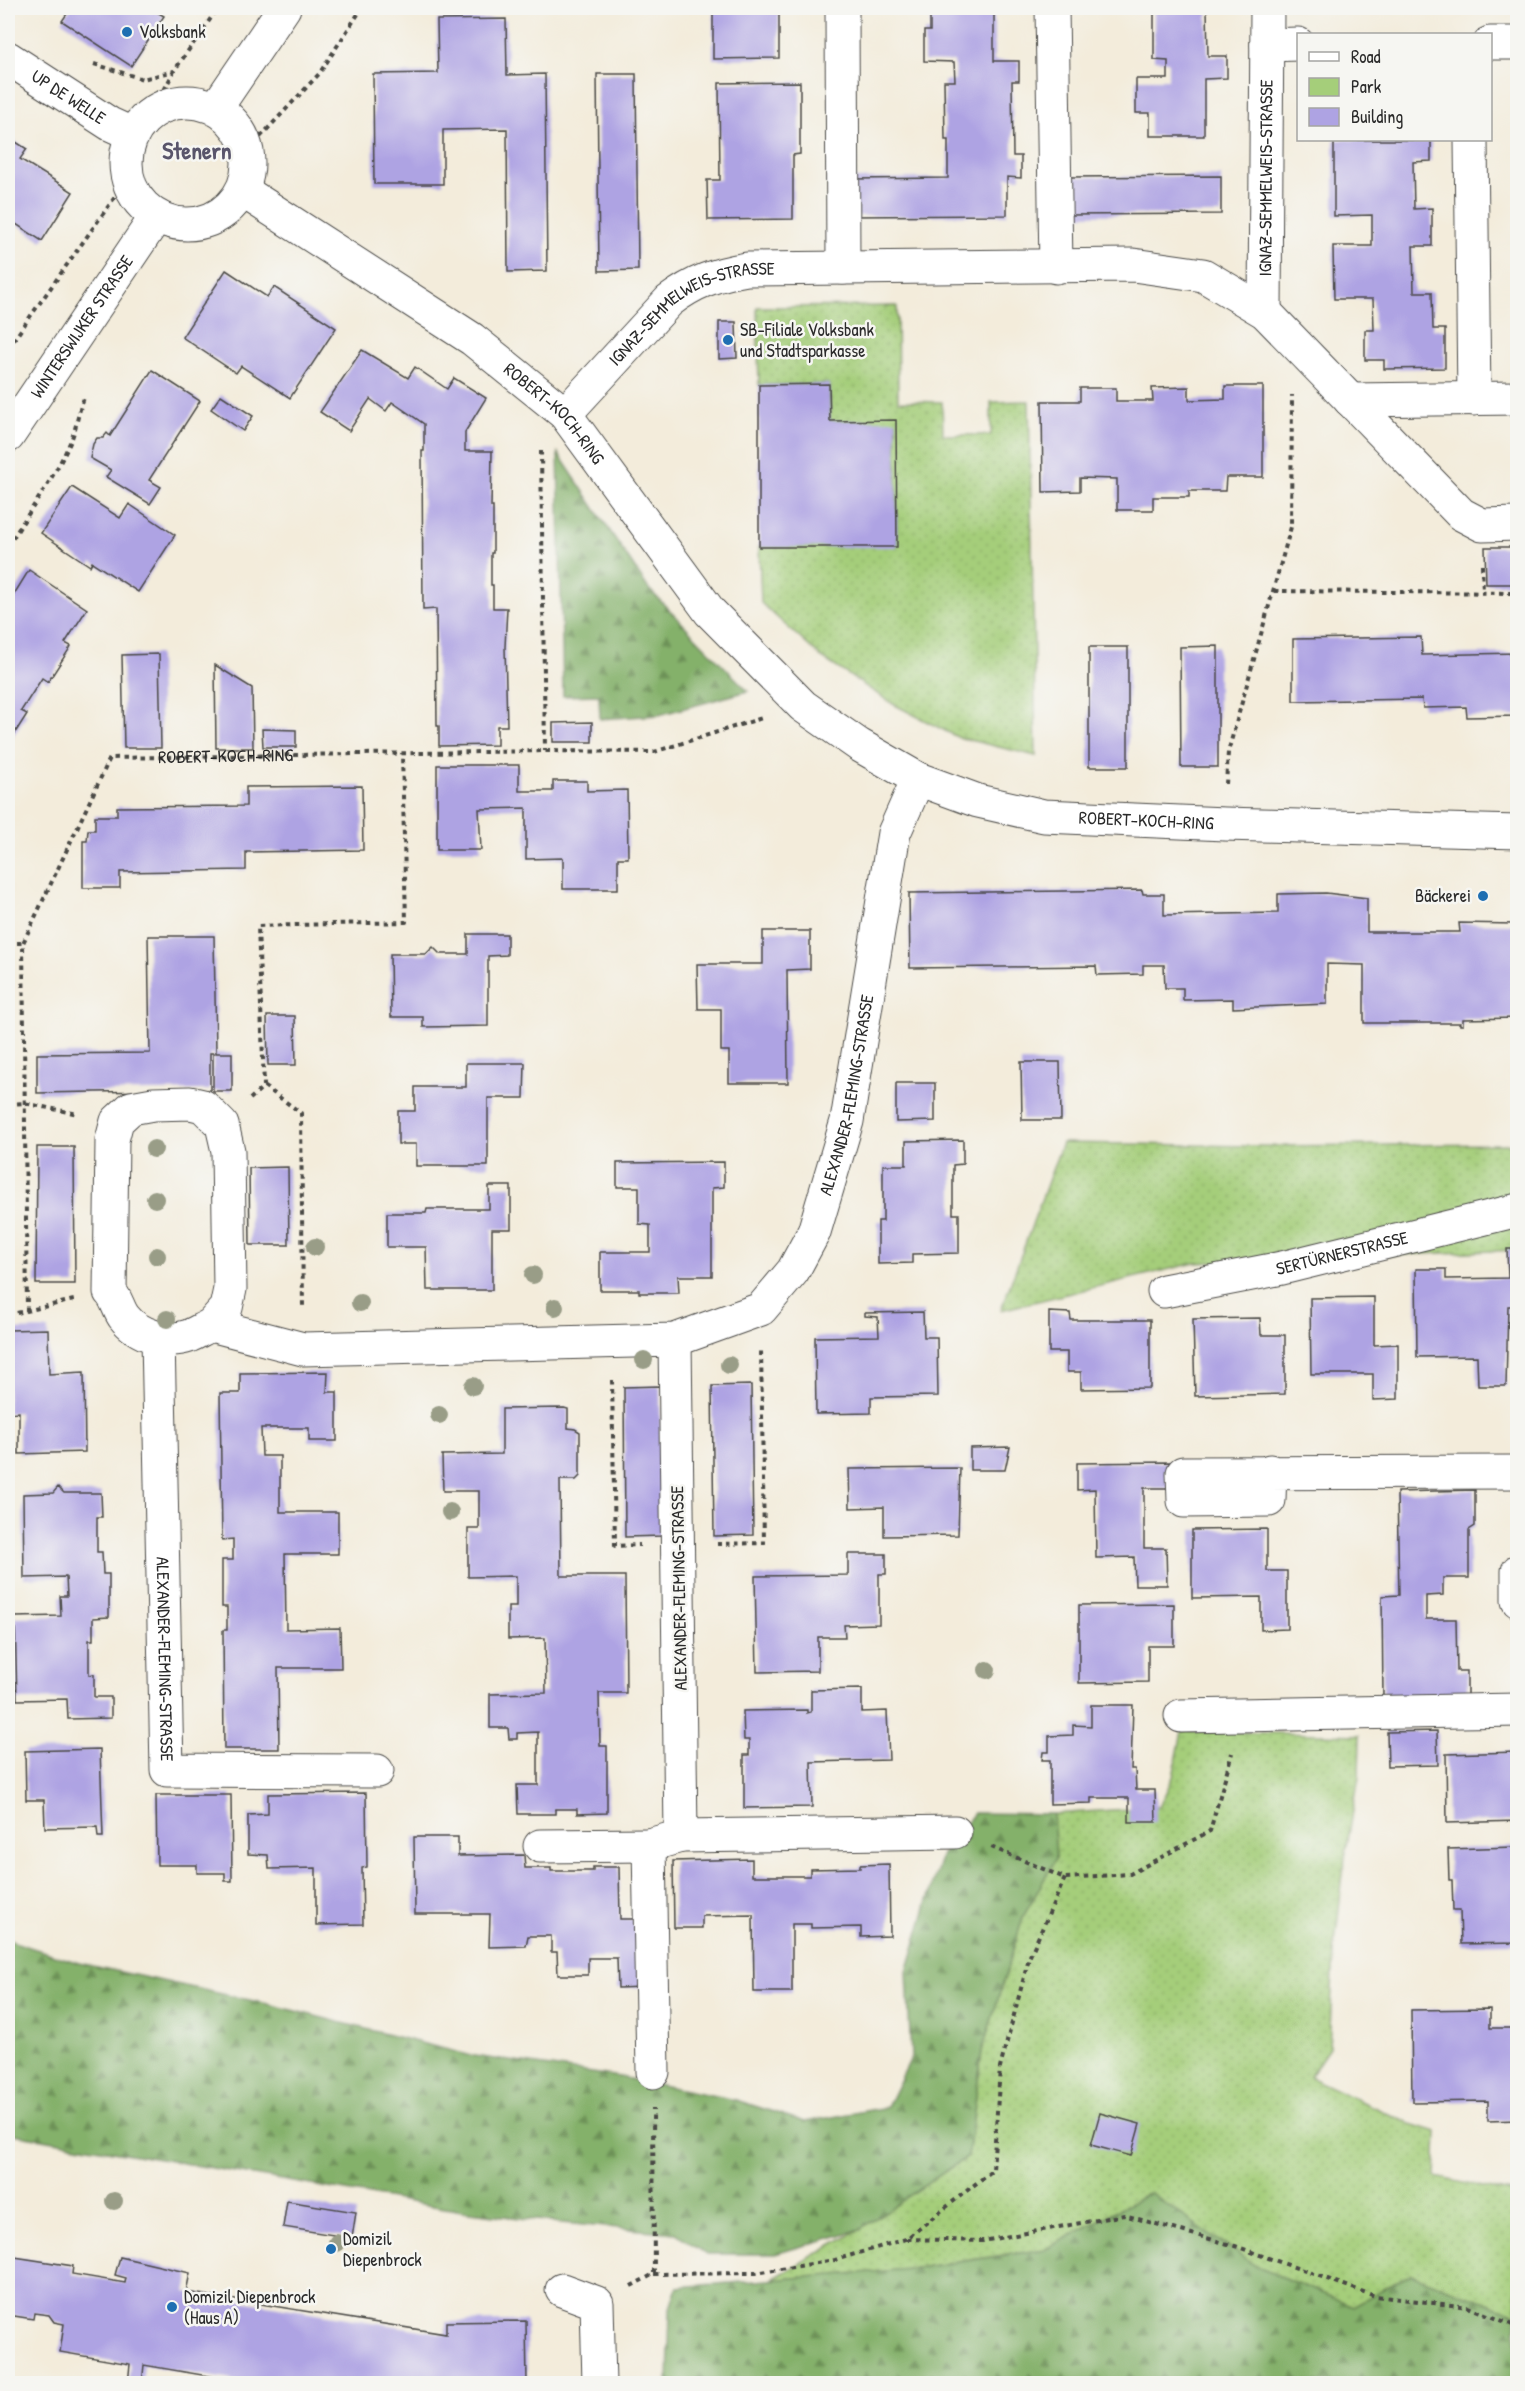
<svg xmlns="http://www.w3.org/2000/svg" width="1525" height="2391" font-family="'Patrick Hand',sans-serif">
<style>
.green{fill:url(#green-dots);stroke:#687c52;stroke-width:1.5}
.forest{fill:url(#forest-firs);stroke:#586e4a;stroke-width:1.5}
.building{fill:#aea3e3}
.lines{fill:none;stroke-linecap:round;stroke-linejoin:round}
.minor-casing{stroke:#494845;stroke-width:35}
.secondary-casing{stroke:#494845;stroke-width:35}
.path{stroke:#494845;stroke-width:4;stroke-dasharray:4.5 4.5;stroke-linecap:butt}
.minor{stroke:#fff;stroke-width:33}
.secondary{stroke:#fff;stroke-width:33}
.tree{fill:#999d87}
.poi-dot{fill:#1f6fb2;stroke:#f6f6f2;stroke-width:2}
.labels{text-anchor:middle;stroke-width:5;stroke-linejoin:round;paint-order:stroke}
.poi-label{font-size:18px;fill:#2b2b2b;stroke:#f6f6f2;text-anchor:start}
.street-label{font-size:18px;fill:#2b2b2b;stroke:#f6f6f2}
.district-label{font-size:24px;font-weight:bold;fill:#59556b;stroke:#f6f6f2}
</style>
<defs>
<pattern id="green-dots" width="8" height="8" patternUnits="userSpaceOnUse" patternTransform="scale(1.5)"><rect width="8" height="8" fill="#a5ce7a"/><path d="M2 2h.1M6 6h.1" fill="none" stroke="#8eb16a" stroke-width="1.8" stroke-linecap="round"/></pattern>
<pattern id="forest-firs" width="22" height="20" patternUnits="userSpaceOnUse" patternTransform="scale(1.5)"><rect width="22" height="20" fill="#84b16a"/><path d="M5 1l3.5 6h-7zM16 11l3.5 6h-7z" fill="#6c9057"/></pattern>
</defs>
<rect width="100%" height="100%" fill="#f6f6f2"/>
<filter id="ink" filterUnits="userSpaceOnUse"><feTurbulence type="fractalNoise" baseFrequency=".0167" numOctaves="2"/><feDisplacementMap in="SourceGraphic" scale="12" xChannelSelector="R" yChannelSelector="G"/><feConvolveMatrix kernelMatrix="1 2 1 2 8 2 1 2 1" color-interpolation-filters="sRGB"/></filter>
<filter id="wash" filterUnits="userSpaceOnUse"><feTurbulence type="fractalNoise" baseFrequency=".008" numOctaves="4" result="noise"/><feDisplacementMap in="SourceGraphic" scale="24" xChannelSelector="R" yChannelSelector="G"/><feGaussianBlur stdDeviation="1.35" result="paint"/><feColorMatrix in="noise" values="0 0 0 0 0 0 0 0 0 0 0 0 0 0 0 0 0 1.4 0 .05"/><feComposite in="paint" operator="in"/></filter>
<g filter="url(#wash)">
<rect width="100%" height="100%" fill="#f3ecdb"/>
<g class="green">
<polygon points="897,306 898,401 942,402 943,435 991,435 991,402 1029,401 1036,756 957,737 893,704 822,658 761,603 759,547 897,546 896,421 830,421 829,384 759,385 757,307"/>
<polygon points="1062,1143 1256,1146 1517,1144 1517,1250 1195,1263 1001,1310"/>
<polygon points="1182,1731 1360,1735 1359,1777 1345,1857 1334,1952 1329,2048 1309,2077 1408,2123 1437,2132 1435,2177 1517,2194 1517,2314 1411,2274 1353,2306 1257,2267 1150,2193 1046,2249 910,2269 769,2281 858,2230 968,2156 982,2051 1023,1917 1056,1858 1053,1814 1159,1807 1173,1777"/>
</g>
<g class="forest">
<polygon points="558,453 648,588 748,691 659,715 600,719 599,695 563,696"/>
<polygon points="974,1813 1053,1814 1056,1858 1023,1917 982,2051 968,2156 858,2230 775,2254 706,2254 676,2233 561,2223 462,2211 8,2133 8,1940 79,1963 268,2004 468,2055 620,2077 736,2100 805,2122 887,2107 911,2058 907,1972 926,1907 942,1854"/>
<polygon points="1150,2193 1257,2267 1353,2306 1411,2274 1517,2314 1517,2383 668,2383 670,2308 677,2287 910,2269 1046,2249"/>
</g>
<g id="blocks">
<g class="building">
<polygon points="71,8 150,8 164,16 131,66 62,21"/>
<polygon points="713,8 779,8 779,58 713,59"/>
<polygon points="930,8 994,8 994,61 1019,61 1019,81 1012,81 1013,156 1021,156 1021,178 1007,177 1007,215 851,216 851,179 948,178 948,140 945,140 944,81 955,81 954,62 924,61 924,31 930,31"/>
<polygon points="1154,8 1207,8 1208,56 1227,56 1227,78 1204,79 1204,136 1150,136 1150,113 1136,113 1136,79 1168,79 1168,61 1154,60"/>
<polygon points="506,19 507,75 545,74 547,271 508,272 507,129 443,130 443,184 374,184 373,74 438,73 437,20"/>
<polygon points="597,74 636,74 638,270 599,271"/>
<polygon points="800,82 800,154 793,155 793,219 708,220 707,180 720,180 719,83"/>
<polygon points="8,137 27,149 20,159 73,192 42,241 13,222 8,230"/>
<polygon points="1334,140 1431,140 1431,161 1413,162 1414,209 1432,208 1432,246 1413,246 1414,292 1432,292 1433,329 1445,329 1445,368 1384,369 1384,360 1365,360 1365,330 1374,330 1373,299 1334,299 1333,246 1372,246 1372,215 1334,216"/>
<polygon points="1221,176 1221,214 1065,215 1065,177"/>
<polygon points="226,270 267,297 274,287 336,328 290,398 241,366 236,373 182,337"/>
<polygon points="719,322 736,322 737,358 719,359"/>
<polygon points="362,350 408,378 415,367 447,389 454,378 486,398 465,432 465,451 492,451 491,507 493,507 493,553 491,553 491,585 493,585 493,608 507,608 505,647 507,726 497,726 497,745 439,746 439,726 437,726 436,609 423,610 422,451 424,451 424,424 392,402 386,411 370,399 349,431 320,412"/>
<polygon points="152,370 200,401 149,480 161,487 150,504 106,477 111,470 90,458 93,444 97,438 103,438 107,433 110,436"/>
<polygon points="829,384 830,421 896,420 897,547 759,547 759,385"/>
<polygon points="1225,386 1263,386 1263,477 1226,477 1225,491 1189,491 1189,497 1153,497 1153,510 1117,510 1117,479 1080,478 1080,491 1043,492 1042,401 1080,401 1080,388 1116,388 1116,401 1153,401 1152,388 1189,387 1189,400 1225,399"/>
<polygon points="221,395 253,416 243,431 211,409"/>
<polygon points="72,487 120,518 129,504 175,535 138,592 92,562 90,566 41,533"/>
<polygon points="1485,547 1518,547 1518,584 1486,584"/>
<polygon points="29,570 87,609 65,643 71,646 70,648 48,682 42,678 21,711 27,714 8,744 8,615 11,610 8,607 8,604"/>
<polygon points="1421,637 1422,655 1518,653 1518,716 1467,717 1466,707 1423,708 1422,699 1293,701 1293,639"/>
<polygon points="1218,646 1218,767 1181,767 1180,647"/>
<rect x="1089" y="647" width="39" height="120"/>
<polygon points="159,654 161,748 124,748 122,655"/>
<polygon points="215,665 252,688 253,748 216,748"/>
<polygon points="592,722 592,742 553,742 553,723"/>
<polygon points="262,729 296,730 296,747 263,747"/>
<polygon points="437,765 519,765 519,791 553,791 553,781 587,781 587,791 627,790 628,858 618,858 618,889 563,889 563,858 526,859 526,808 479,809 481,850 437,850"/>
<polygon points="362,786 363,850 246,852 246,870 120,872 120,888 83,888 83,841 87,841 88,830 95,830 95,816 117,816 117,807 246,806 246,787"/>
<polygon points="1142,890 1143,894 1164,894 1164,915 1278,913 1278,894 1326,893 1367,898 1367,932 1460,932 1459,923 1515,924 1515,901 1518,898 1518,1018 1463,1019 1463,1025 1460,1025 1460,1023 1364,1023 1364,965 1327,964 1327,1004 1233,1008 1233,999 1183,1000 1183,988 1165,988 1164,965 1143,965 1143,974 1097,975 1096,966 910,968 909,893"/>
<polygon points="763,931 810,931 810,969 787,970 788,1083 729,1083 729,1051 721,1051 721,1009 698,1009 697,964 763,964"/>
<polygon points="468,934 507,934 507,955 488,956 488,1026 423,1027 423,1017 391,1017 390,954 426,954 433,947 440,954 468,954"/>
<polygon points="148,936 214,936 216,1053 232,1053 232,1091 213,1091 213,1053 210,1053 210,1090 37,1093 37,1054 150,1053"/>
<polygon points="267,1016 295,1016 296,1065 268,1065"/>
<polygon points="1021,1062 1060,1062 1061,1120 1022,1120"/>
<polygon points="466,1063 525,1063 524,1098 488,1098 488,1166 416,1166 416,1144 398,1144 398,1111 415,1111 415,1087 466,1087"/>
<polygon points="896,1083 935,1083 935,1121 896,1122"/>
<polygon points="963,1140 963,1164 953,1165 953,1214 959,1214 959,1253 912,1254 912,1263 878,1264 878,1221 883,1221 883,1165 906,1165 906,1141"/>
<polygon points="37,1147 74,1147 75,1284 36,1284"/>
<polygon points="724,1162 724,1187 712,1188 712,1276 678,1276 679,1293 639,1293 639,1290 600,1290 600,1252 650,1252 650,1225 639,1224 639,1187 617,1187 617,1163"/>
<polygon points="288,1167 289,1245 250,1245 249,1168"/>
<polygon points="489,1186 511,1186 511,1229 492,1229 492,1290 427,1290 426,1247 387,1247 387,1213 426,1213 427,1209 489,1209"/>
<polygon points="1507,1249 1518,1249 1518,1306 1508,1306 1506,1386 1478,1386 1477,1356 1417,1357 1416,1269 1446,1269 1446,1279 1508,1278"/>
<polygon points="1374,1297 1374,1345 1398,1344 1398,1399 1373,1400 1373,1374 1311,1374 1310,1298"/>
<polygon points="923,1312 924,1337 937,1337 938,1396 871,1397 871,1413 816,1414 815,1337 879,1336 878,1317 865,1316 865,1313"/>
<polygon points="1049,1312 1070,1313 1071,1320 1150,1320 1150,1388 1081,1389 1081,1372 1067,1372 1067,1352 1049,1352"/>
<polygon points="1260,1318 1261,1335 1285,1335 1285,1394 1195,1396 1193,1319"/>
<polygon points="48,1329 49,1374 84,1372 85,1452 19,1454 19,1412 8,1413 8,1330"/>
<polygon points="328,1372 327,1392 337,1392 337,1441 309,1441 309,1428 261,1428 262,1456 280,1456 280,1512 338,1512 338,1554 285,1554 286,1629 340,1628 341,1668 278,1668 279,1749 224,1749 223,1630 227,1630 227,1607 222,1607 222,1560 233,1560 233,1539 222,1540 220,1393 240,1393 240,1373"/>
<polygon points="751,1385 753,1535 714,1536 712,1386"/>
<polygon points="660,1386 662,1536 625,1537 624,1387"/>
<polygon points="564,1408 568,1409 568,1428 575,1429 580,1432 580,1476 576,1480 560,1480 561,1576 625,1576 626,1693 599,1693 600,1746 607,1746 607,1813 577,1814 577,1809 555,1809 555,1814 518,1814 517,1785 538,1785 538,1732 517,1733 517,1739 509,1739 508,1728 490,1728 490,1694 546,1693 545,1638 508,1639 508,1607 516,1607 516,1576 468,1577 468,1529 479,1529 479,1491 443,1491 442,1455 502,1454 502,1409"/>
<polygon points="1010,1447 1005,1470 970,1470 970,1448"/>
<polygon points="1172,1462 1172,1488 1144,1488 1144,1548 1166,1548 1167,1585 1135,1585 1134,1557 1096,1558 1095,1489 1077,1490 1077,1463"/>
<polygon points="960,1468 958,1535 884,1536 884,1507 850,1508 849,1469"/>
<polygon points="58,1487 64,1493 101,1493 102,1517 97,1517 97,1552 102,1552 103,1574 109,1574 109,1617 93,1618 93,1640 89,1640 89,1675 94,1674 94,1697 111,1697 111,1718 68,1719 67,1699 17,1700 15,1617 61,1616 60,1596 67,1596 66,1577 24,1578 23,1494 53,1493"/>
<polygon points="1475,1490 1475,1526 1469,1530 1469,1578 1443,1578 1443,1595 1426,1596 1426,1619 1456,1619 1457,1671 1467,1671 1467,1699 1383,1700 1382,1596 1399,1595 1397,1492"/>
<polygon points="1267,1529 1267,1571 1287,1571 1287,1629 1261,1630 1261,1597 1192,1598 1192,1530"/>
<polygon points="848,1554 886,1554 886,1574 879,1574 879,1624 844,1625 845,1637 818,1637 818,1671 757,1672 755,1576 848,1575"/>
<polygon points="1174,1604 1174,1646 1148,1646 1148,1682 1079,1683 1079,1605"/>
<polygon points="862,1689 862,1712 887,1711 889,1760 811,1762 812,1807 744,1808 744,1755 749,1755 749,1740 744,1740 743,1711 807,1710 807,1713 811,1712 811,1690"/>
<polygon points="1091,1705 1133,1705 1131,1769 1135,1769 1136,1790 1155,1790 1156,1822 1129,1822 1129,1798 1091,1798 1091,1803 1050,1804 1050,1760 1042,1760 1043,1752 1049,1752 1049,1736 1073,1735 1073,1725 1091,1726"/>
<polygon points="1437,1731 1438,1765 1388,1766 1387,1732"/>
<polygon points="100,1749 103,1837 98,1837 97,1827 45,1828 44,1800 26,1800 25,1751"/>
<polygon points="1518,1752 1518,1821 1447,1823 1446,1754"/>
<polygon points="366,1793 367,1867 362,1868 363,1924 316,1925 316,1868 269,1869 268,1855 248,1854 248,1815 268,1814 268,1794"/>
<polygon points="156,1795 231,1795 232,1881 225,1881 225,1873 197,1873 197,1865 157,1865"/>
<polygon points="414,1837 458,1837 458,1856 524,1855 525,1868 551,1868 551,1871 593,1871 593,1867 619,1867 620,1919 642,1919 642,1987 618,1988 617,1958 588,1958 588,1975 558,1975 557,1952 551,1952 551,1936 528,1936 526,1946 489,1947 490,1914 415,1914"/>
<polygon points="1515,1847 1515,1873 1518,1873 1518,1943 1461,1944 1460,1910 1453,1910 1452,1880 1449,1880 1448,1849"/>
<polygon points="752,1859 752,1876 810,1876 810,1869 860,1868 860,1865 889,1864 890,1936 861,1937 861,1927 811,1928 811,1924 792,1924 792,1992 754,1992 753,1915 702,1916 702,1928 674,1928 673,1861"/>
<polygon points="1490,2009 1490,2028 1518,2028 1518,2120 1488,2121 1488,2101 1412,2102 1411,2010"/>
<polygon points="1100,2113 1140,2124 1131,2156 1091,2145"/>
<polygon points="287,2201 356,2212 352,2238 283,2227"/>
<polygon points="8,2256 73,2266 72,2274 125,2283 126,2278 115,2275 120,2257 190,2273 186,2292 446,2334 446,2322 526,2321 527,2384 255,2384 144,2365 142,2384 128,2384 130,2364 60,2352 64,2324 54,2322 49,2315 34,2313 33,2319 8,2315"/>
</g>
</g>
</g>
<g filter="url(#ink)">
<use href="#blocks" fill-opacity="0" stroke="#494845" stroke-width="1.5"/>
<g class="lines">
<g class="minor-casing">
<g id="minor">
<polyline points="842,8 843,268"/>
<polyline points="1052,8 1056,267"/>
<polyline points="1490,43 1518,43"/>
<polyline points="1267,45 1298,44"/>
<path id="s2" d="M8,58l102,66 22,10"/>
<polyline points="1471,140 1474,399"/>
<path id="s3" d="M243,191l229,148 93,75 145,198 93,94 56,39 59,34 60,22 66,15 181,8 293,8"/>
<path id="s4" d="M1265,312l2,-304"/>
<polyline points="1350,400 1518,398"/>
<path id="s5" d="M565,414l104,-113c25,-19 47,-27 78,-32l386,-4 70,10 62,37 196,202 21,11 36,-1"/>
<path id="s6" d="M1164,1291l118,-23 236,-58"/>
<path id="s7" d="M211,1325l15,-17 4,-19 -2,-138 -6,-26 -19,-19 -13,-3 -37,1 -22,4 -14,13 -5,19 -2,152c7,7 8,17 14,25 14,18 43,27 65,19 7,-3 15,-8 22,-11l92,24 372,-9 86,-31 32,-38 21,-39 33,-111 47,-288 24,-54"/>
<path id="s8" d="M158,1338l9,432 210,1"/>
<polyline points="1270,1471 1269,1500 1184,1501 1183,1473 1518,1472"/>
<polyline points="1518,1571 1518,1601"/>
<polyline points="1181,1716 1518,1710"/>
<polyline points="681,1836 955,1832"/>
<polyline points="540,1846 649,1845"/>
<polyline points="653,2072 649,1845 681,1836 675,1340"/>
<polyline points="562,2290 597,2303 599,2384"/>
</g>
</g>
<g class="secondary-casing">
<g id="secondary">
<circle cx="187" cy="163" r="61"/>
<polyline points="216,108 284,8"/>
<path id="s9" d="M8,436l148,-219"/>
</g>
</g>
<g class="path">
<polyline points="94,64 143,79 174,71"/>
<polyline points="156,106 174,71 218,8"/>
<polyline points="248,150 319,74 362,8"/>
<polyline points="8,348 127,180"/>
<polyline points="541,451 545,751"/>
<path d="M8,546c21,-35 48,-70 64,-108 5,-13 6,-26 12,-40"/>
<polyline points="1482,565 1483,593"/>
<polyline points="1274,591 1518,593"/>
<polyline points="1226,784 1228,752 1291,527 1292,395"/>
<polyline points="8,943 23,943"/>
<polyline points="264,1086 301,1113 303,1309"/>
<polyline points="250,1099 264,1086 258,926 406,922 402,753"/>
<polyline points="8,1104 24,1103 78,1114"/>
<path id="s1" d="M27,1311l-4,-368 87,-185 435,-7 109,1 108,-34"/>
<polyline points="8,1315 74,1300"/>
<polyline points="612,1380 615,1546 640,1545"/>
<polyline points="717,1544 764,1543 761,1349"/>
<polyline points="991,1847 1065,1878 1130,1874 1210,1831 1232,1753"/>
<polyline points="907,2239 983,2241 1124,2215 1235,2246 1375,2296 1468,2307 1518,2327"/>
<polyline points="654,2274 756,2273 835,2260 906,2239 993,2170 1000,2068 1029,1958 1065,1878"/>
<polyline points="631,2286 654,2274 653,2109"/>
<polyline points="99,2384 105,2384"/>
</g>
<use href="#minor" class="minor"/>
<use href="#secondary" class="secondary"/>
</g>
<g class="tree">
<circle cx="154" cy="1149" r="9"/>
<circle cx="155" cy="1199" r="9"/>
<circle cx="315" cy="1247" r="9"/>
<circle cx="157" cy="1256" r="9"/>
<circle cx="533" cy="1275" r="9"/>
<circle cx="360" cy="1303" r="9"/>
<circle cx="555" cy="1307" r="9"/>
<circle cx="167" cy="1319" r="9"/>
<circle cx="644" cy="1360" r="9"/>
<circle cx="729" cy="1365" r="9"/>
<circle cx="473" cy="1386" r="9"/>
<circle cx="439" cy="1415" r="9"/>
<circle cx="450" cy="1512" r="9"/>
<circle cx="987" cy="1670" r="9"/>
<circle cx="114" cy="2201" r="9"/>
<circle cx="337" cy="2243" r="9"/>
</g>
</g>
<g class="poi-dot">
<circle cx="127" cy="32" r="6"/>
<circle cx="728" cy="340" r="6"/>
<circle cx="1483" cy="896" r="6"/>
<circle cx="331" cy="2249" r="6"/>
<circle cx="172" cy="2307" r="6"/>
</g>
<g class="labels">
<g class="poi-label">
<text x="139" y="38">Volksbank</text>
<text x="740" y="336">SB-Filiale Volksbank<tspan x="740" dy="21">und Stadtsparkasse</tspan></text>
<text x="1471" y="902" text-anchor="end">Bäckerei</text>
<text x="343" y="2245">Domizil<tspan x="343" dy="21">Diepenbrock</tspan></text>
<text x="184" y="2303">Domizil Diepenbrock<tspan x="184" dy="21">(Haus A)</tspan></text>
</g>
<g class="street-label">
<text dy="6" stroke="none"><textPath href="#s2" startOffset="72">UP DE WELLE</textPath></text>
<text dy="6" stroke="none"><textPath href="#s4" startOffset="134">IGNAZ-SEMMELWEIS-STRASSE</textPath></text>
<text dy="6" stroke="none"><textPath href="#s5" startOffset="168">IGNAZ-SEMMELWEIS-STRASSE</textPath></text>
<text dy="6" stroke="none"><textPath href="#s9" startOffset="132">WINTERSWIJKER STRASSE</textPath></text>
<text dy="6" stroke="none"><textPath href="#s3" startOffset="384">ROBERT-KOCH-RING</textPath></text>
<text dy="6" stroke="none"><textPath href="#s1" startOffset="688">ROBERT-KOCH-RING</textPath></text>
<text dy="6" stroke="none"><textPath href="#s3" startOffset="1140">ROBERT-KOCH-RING</textPath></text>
<text dy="6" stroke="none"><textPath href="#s7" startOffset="1416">ALEXANDER-FLEMING-STRASSE</textPath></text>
<text dy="6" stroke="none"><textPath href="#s6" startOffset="182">SERTÜRNERSTRASSE</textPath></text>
<text transform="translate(679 1588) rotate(-91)" y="6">ALEXANDER-FLEMING-STRASSE</text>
<text dy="6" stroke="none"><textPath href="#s8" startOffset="321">ALEXANDER-FLEMING-STRASSE</textPath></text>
</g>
<g class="district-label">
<text x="197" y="159">Stenern</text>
</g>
</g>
<rect width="1525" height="2391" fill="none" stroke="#f6f6f2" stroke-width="30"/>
<rect x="1297" y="33" width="195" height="108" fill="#f6f6f2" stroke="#a5a5a2" stroke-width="1.5"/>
<rect x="1309" y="52" width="30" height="9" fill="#ffffff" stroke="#a5a5a2" stroke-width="1.5"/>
<text x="1351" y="63" font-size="18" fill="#2b2b2b">Road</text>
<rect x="1309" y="78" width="30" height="18" fill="#a5ce7a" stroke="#a5a5a2" stroke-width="1.5"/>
<text x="1351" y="93" font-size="18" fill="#2b2b2b">Park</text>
<rect x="1309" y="108" width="30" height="18" fill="#aea3e3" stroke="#a5a5a2" stroke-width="1.5"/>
<text x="1351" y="123" font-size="18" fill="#2b2b2b">Building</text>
</svg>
